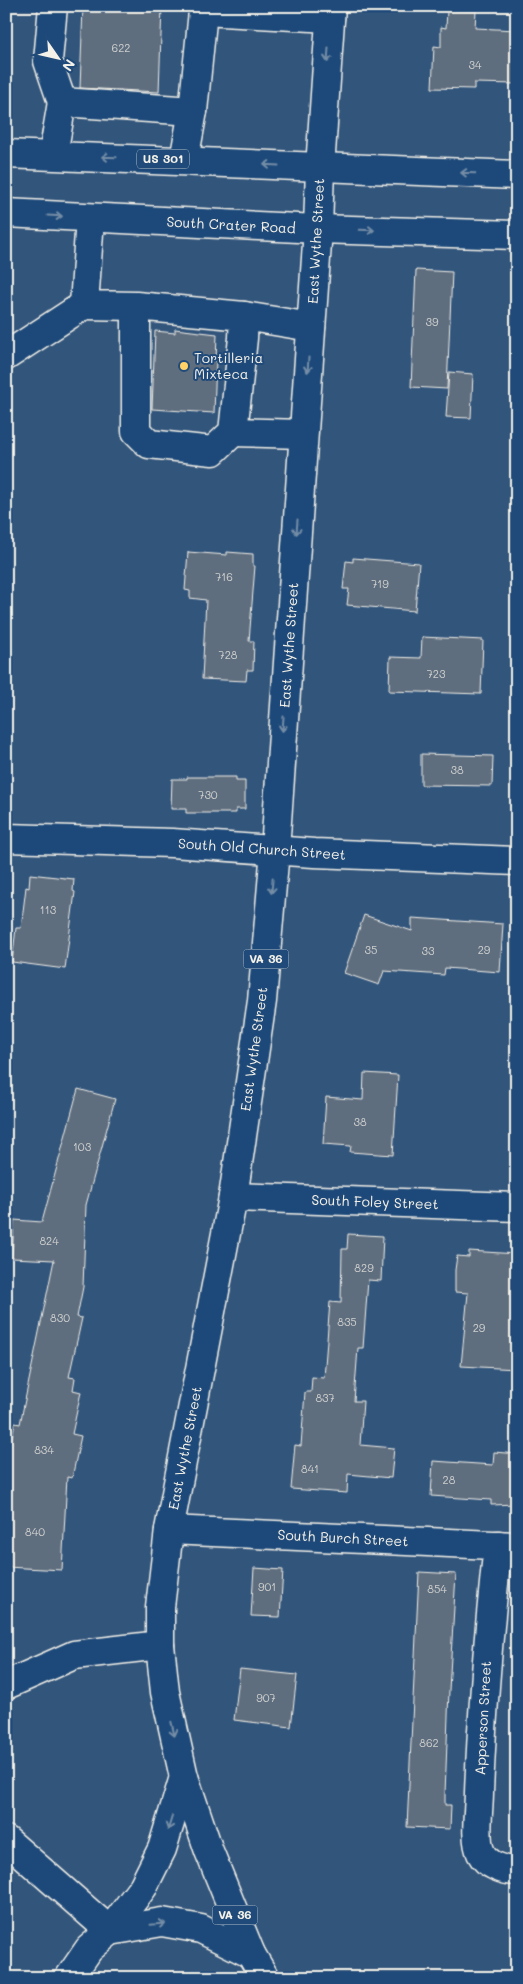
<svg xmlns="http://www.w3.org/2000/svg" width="523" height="1984" font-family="Mali,sans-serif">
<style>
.building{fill:#5f6e7f;stroke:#f4f1e8}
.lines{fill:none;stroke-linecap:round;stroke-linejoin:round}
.minor-casing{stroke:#f4f1e8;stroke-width:31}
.major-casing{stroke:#f4f1e8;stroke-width:31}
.highway-casing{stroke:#f4f1e8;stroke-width:31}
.minor{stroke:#1f4a7a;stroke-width:28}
.major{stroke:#1f4a7a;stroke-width:28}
.highway{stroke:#1f4a7a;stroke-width:28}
.oneway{stroke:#748da6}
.poi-dot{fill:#ffd166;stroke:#1f4a7a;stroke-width:2}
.labels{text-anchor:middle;stroke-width:4;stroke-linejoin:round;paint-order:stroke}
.number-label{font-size:11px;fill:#cfd0ce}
.shield{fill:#1f4a7a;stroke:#b4bfc7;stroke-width:1}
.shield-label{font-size:12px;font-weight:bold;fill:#f4f1e8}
.street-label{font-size:14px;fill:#f4f1e8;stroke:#1f4a7a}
.poi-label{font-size:14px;fill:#f4f1e8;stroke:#1f4a7a;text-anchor:start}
</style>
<rect width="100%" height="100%" fill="#32557c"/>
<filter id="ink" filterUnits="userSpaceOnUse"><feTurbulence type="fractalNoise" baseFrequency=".02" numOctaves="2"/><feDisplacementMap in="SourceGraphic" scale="10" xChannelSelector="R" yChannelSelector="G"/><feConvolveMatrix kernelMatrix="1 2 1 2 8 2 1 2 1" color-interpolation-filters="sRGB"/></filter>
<g filter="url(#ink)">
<g class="building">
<polygon points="83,6 162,6 159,92 80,88"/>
<polygon points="447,10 476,11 475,28 517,30 517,84 474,83 474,89 432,88 434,46 441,47 441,27 446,28"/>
<polygon points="416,270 452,272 447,389 411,387"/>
<polygon points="175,329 217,334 214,413 152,409 155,331 175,333"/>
<polygon points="449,372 473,374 471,418 446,417"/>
<polygon points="188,552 227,555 227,552 253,554 253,566 255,566 249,641 254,641 253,670 247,670 246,681 202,679 206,600 190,598 190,591 185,590"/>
<polygon points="353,558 419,563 415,611 347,605 349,589 343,589 346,561 353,562"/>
<polygon points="422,637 483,640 481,694 389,691 390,657 421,658"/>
<polygon points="421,754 493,756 492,786 421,785"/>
<polygon points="187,777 236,777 236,781 245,781 245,809 236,809 236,813 186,813 186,809 171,809 172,779 187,779"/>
<polygon points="30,874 74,879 73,891 75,892 65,969 12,962 16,928 21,928 26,887 29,888"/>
<polygon points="364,915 412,931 412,918 503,924 500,972 445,968 444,975 384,971 379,985 344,973"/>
<polygon points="364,1073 398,1075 393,1155 350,1152 351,1146 323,1144 326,1097 363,1100"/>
<polygon points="78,1089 115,1099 86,1205 83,1287 77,1317 82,1318 69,1377 75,1378 73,1390 81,1392 72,1434 81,1436 72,1478 67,1477 62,1570 6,1567 6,1464 15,1423 20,1424 54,1260 12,1258 14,1220 42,1222"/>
<polygon points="348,1234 383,1236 381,1281 368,1280 363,1348 358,1348 354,1401 363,1401 360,1445 394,1448 391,1478 348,1474 347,1493 291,1489 295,1445 301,1446 305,1392 311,1392 312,1377 324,1378 330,1302 341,1303 342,1249 347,1249"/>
<polygon points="469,1251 517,1254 517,1369 461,1366 468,1293 455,1292 455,1270 457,1256 469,1257"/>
<polygon points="494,1452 517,1454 517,1504 491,1505 491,1500 431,1496 433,1461 493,1465"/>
<polygon points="254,1568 283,1570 280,1617 251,1616"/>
<polygon points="419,1572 456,1574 449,1690 445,1794 445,1805 451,1805 450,1829 407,1827"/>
<polygon points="240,1669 297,1675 291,1727 234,1720"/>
</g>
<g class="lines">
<g class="minor-casing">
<g id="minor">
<polyline points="53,6 48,61 62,102"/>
<polyline points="53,155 62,102 193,111"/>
<polyline points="184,160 193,111 203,11 330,18"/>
<polyline points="90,218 84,305 136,306 136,431 149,444 213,451 233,432 243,338 244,316 136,306"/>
<polyline points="244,316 311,327"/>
<polyline points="6,356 84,305"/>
<polyline points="233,432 303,434"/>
<polyline points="6,838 172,843 314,853 517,861"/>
<polyline points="233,1197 517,1207"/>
<polyline points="169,1530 515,1546"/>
<path d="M498,1545c-9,83 -16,165 -19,248 0,16 -5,46 2,60 6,12 23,18 36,18"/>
<polyline points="6,1685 74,1655 160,1645"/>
<polyline points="6,1840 110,1931 89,1949 69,1978"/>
</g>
</g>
<g class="major-casing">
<g id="major">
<polyline points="6,154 517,175"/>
<polyline points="6,213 318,229 517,235"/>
</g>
</g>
<g class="highway-casing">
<g id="highway">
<polyline points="110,1931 143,1887 162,1849 184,1777"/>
<polyline points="110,1931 162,1922 201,1929 251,1954"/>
<polyline points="265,1978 251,1954 209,1851 184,1777 165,1692 160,1645 160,1607 169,1530 233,1197 262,1001 275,850 318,229 320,168 331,6"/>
</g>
</g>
<use href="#minor" class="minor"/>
<use href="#major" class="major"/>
<use href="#highway" class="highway"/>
</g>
<defs><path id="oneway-shaft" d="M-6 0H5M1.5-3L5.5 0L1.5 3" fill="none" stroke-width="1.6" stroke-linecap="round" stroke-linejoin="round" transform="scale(1.25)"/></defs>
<g class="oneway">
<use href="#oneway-shaft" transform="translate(328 55) rotate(94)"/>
<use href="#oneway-shaft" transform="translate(109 157) rotate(-178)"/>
<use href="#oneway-shaft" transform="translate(271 165) rotate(-177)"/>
<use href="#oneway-shaft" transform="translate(468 173) rotate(-178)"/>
<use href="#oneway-shaft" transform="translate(55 216) rotate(3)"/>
<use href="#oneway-shaft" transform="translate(367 230) rotate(2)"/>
<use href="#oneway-shaft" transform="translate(308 365) rotate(94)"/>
<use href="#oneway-shaft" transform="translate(297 527) rotate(94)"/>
<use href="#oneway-shaft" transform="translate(283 724) rotate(94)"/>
<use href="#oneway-shaft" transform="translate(272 886) rotate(95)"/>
<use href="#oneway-shaft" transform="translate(173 1729) rotate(77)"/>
<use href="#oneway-shaft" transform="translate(170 1823) rotate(107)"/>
<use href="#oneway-shaft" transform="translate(158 1924) rotate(-5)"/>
</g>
</g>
<circle class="poi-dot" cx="184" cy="366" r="5"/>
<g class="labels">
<g class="number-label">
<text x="121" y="52">622</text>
<text x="475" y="69">34</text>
<text x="432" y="326">39</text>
<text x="224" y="581">716</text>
<text x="380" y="588">719</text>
<text x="228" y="659">728</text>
<text x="436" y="678">723</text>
<text x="457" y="774">38</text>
<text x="208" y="799">730</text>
<text x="48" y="914">113</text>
<text x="371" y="954">35</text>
<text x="484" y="954">29</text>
<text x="428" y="955">33</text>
<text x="360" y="1126">38</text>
<text x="82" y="1151">103</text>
<text x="49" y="1245">824</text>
<text x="364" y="1272">829</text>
<text x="60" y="1322">830</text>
<text x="347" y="1326">835</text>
<text x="479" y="1332">29</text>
<text x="325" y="1402">837</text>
<text x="44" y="1454">834</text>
<text x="310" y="1473">841</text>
<text x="449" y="1484">28</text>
<text x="35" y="1536">840</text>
<text x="267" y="1591">901</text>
<text x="437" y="1593">854</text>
<text x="266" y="1702">907</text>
<text x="429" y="1747">862</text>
</g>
<g class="shield">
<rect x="137" y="149.5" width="52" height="19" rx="4"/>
<rect x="243.5" y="949.5" width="45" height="19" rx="4"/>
<rect x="212.5" y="1905.5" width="45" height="19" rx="4"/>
</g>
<g class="shield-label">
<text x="163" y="163">US 301</text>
<text x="266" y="963">VA 36</text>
<text x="235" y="1919">VA 36</text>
</g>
<g class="street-label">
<text transform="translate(231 225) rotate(3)" y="5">South Crater Road</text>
<text transform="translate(316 241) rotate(-87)" y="5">East Wythe Street</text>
<text transform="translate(289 645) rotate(-86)" y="5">East Wythe Street</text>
<text transform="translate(262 849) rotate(4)" y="5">South Old Church Street</text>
<text transform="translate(254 1049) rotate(-82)" y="5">East Wythe Street</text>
<text transform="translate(375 1202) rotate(2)" y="5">South Foley Street</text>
<text transform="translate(185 1448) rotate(-79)" y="5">East Wythe Street</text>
<text transform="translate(343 1538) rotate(3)" y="5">South Burch Street</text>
<text transform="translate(483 1718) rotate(-87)" y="5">Apperson Street</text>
</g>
<g class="poi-label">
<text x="194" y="363">Tortilleria<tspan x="194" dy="16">Mixteca</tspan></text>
</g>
</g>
<rect width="523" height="1984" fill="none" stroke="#1f4a7a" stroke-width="25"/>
<rect x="12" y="12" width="498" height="1959" fill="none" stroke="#f4f1e8" stroke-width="2" filter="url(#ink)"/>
<g transform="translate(58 58) rotate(124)" stroke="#1f4a7a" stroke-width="4" paint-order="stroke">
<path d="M0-4L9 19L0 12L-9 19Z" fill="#f4f1e8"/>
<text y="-8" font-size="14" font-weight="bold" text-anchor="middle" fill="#f4f1e8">N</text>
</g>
</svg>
